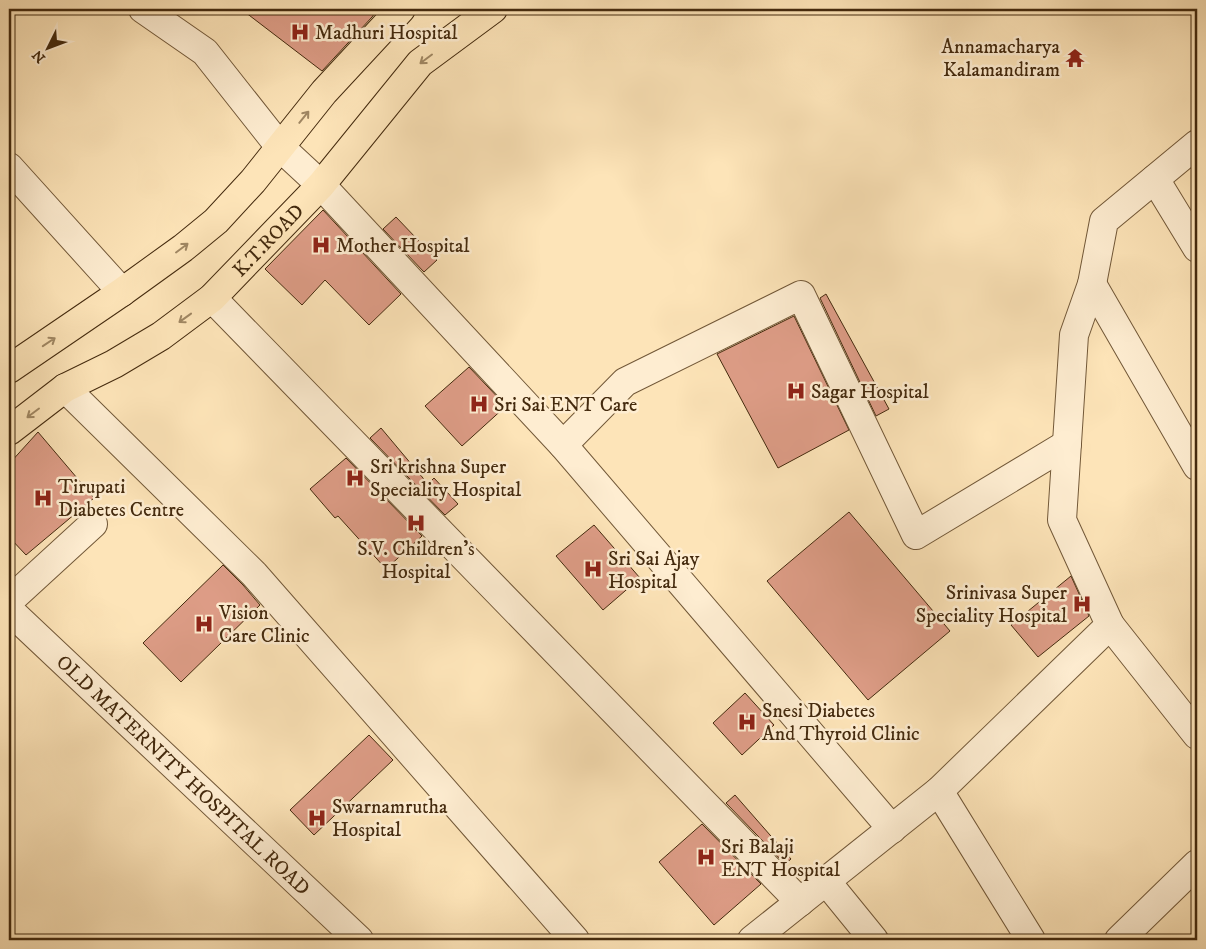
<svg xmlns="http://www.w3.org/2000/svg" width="1206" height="949" font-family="'IM FELL DW Pica',serif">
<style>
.building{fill:#de9d87;stroke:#442a0e}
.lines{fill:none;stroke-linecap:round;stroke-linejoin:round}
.minor-casing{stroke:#725838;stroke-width:30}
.major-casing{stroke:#442a0e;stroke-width:30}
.minor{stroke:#feedd1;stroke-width:28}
.major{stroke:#fde4b8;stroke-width:28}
.oneway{stroke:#a08763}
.labels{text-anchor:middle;stroke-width:5;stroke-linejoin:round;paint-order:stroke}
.poi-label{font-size:20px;fill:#442a0e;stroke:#feedd1;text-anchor:start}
.street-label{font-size:20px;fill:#442a0e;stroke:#feedd1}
</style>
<rect width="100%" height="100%" fill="#fde4b8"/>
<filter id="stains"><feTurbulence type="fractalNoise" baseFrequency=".004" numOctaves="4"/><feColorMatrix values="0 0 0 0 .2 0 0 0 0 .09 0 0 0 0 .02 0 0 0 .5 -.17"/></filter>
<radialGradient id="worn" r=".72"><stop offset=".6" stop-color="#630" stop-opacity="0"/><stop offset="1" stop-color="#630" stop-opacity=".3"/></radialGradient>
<g class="building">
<polygon points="241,9 378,9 372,17 322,71"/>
<polygon points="323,210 401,294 369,325 325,280 302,305 265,269"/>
<polygon points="396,217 437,260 424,272 383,229"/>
<polygon points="826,294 889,409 876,416 820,298"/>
<polygon points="794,316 849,430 778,468 717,354"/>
<polygon points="469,367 506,406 462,446 425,406"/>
<polygon points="381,428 428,484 434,478 458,504 445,515 370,438"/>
<polygon points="38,432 94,498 26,555 9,537 9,464"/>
<polygon points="346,458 422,536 386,569 338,516 335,518 310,489"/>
<polygon points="849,512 950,631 868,700 767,581"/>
<polygon points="594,525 640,578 603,610 556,556"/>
<polygon points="223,565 243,585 260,605 181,682 143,643"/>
<polygon points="1071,576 1089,616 1038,657 1011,625"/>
<polygon points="745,693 774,725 742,755 713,723"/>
<polygon points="369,735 393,760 314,835 290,810"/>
<polygon points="735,795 791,859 785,864 726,803"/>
<polygon points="702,824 761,884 714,925 659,862"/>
</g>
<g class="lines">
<g class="minor-casing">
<g id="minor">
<polyline points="143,9 205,52 280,147 321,185 563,445 892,829"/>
<polyline points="9,167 122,292"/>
<polyline points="1155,179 1197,248"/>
<polyline points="1092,284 1197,466"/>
<polyline points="212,298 800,902"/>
<polyline points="65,388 254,574 575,940"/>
<polyline points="563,445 625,382 801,295 916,535 1067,444"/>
<polyline points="9,601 93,524"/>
<path id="s1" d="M9,610l350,330"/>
<polyline points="1110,625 1197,735"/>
<polyline points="939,791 1031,940"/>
<polyline points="826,881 874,940"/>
<polyline points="752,940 939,791 1110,625 1062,520 1074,335 1092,284 1104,221 1197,144"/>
<polyline points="1119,940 1197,864"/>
</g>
</g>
<g class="major-casing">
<g id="major">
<polyline points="9,369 122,292 183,248 216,221 253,181 324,92 401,9"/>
<path id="s2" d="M9,431l56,-43 49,-24 47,-28 51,-38 109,-113 99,-122 73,-54"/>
</g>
</g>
<use href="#minor" class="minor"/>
<use href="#major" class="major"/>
</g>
<defs><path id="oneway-shaft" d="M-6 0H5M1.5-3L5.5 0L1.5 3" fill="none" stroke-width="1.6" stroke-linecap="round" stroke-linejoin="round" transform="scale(1.25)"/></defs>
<g class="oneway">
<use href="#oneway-shaft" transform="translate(426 59) rotate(143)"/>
<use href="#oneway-shaft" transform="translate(304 117) rotate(-51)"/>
<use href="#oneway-shaft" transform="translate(182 248) rotate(-37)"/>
<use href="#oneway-shaft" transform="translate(185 318) rotate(144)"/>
<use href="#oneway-shaft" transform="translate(49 342) rotate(-34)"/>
<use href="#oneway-shaft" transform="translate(33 413) rotate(143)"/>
</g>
<defs>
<g id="hospital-bare" transform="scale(1.5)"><path d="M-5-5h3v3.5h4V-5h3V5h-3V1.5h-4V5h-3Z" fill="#8f2418" stroke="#feedd1" stroke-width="2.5" paint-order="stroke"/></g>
<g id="temple-bare" transform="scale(1.5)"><path d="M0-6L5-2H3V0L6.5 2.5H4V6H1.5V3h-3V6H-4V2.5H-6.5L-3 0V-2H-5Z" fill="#8f2418" stroke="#feedd1" stroke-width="2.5" paint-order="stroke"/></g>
</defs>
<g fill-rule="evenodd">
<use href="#hospital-bare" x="300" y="32"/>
<use href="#temple-bare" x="1075" y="58"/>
<use href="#hospital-bare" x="321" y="245"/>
<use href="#hospital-bare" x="796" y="391"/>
<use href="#hospital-bare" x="479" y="404"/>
<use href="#hospital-bare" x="355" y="478"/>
<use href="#hospital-bare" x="43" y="498"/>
<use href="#hospital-bare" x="416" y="523"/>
<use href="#hospital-bare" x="593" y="569"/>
<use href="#hospital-bare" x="1082" y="604"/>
<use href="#hospital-bare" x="204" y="624"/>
<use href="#hospital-bare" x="747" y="722"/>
<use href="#hospital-bare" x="317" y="818"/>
<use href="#hospital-bare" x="706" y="857"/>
</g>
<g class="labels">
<g class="poi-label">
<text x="315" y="39">Madhuri Hospital</text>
<text x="1060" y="53" text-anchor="end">Annamacharya<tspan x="1060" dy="23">Kalamandiram</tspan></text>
<text x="336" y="252">Mother Hospital</text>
<text x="811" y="398">Sagar Hospital</text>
<text x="494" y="411">Sri Sai ENT Care</text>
<text x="370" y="473">Sri krishna Super<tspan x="370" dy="23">Speciality Hospital</tspan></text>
<text x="58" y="493">Tirupati<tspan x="58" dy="23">Diabetes Centre</tspan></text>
<text x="416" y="555" text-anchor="middle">S.V. Children's<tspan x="416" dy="23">Hospital</tspan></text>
<text x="608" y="565">Sri Sai Ajay<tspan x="608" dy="23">Hospital</tspan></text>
<text x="1067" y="599" text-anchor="end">Srinivasa Super<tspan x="1067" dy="23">Speciality Hospital</tspan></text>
<text x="219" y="619">Vision<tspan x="219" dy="23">Care Clinic</tspan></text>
<text x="762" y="717">Snesi Diabetes<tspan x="762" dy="23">And Thyroid Clinic</tspan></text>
<text x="332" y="813">Swarnamrutha<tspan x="332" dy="23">Hospital</tspan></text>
<text x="721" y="853">Sri Balaji<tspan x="721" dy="23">ENT Hospital</tspan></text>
</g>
<g class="street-label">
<text dy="7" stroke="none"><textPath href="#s2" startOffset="324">K.T.ROAD</textPath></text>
<text dy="7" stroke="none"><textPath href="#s1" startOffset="240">OLD MATERNITY HOSPITAL ROAD</textPath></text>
</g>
</g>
<rect width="1206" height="949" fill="none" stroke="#fde4b8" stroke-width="30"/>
<rect x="10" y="10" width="1186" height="929" fill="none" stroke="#442a0e" stroke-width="2.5"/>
<rect x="15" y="15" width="1176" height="919" fill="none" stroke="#442a0e"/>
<g transform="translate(48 48) rotate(228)" stroke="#feedd1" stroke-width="4" paint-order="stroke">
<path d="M0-4L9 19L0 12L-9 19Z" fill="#442a0e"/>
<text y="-8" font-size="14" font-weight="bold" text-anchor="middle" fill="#442a0e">N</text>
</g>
<rect width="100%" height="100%" filter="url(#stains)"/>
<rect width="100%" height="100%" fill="url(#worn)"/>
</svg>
